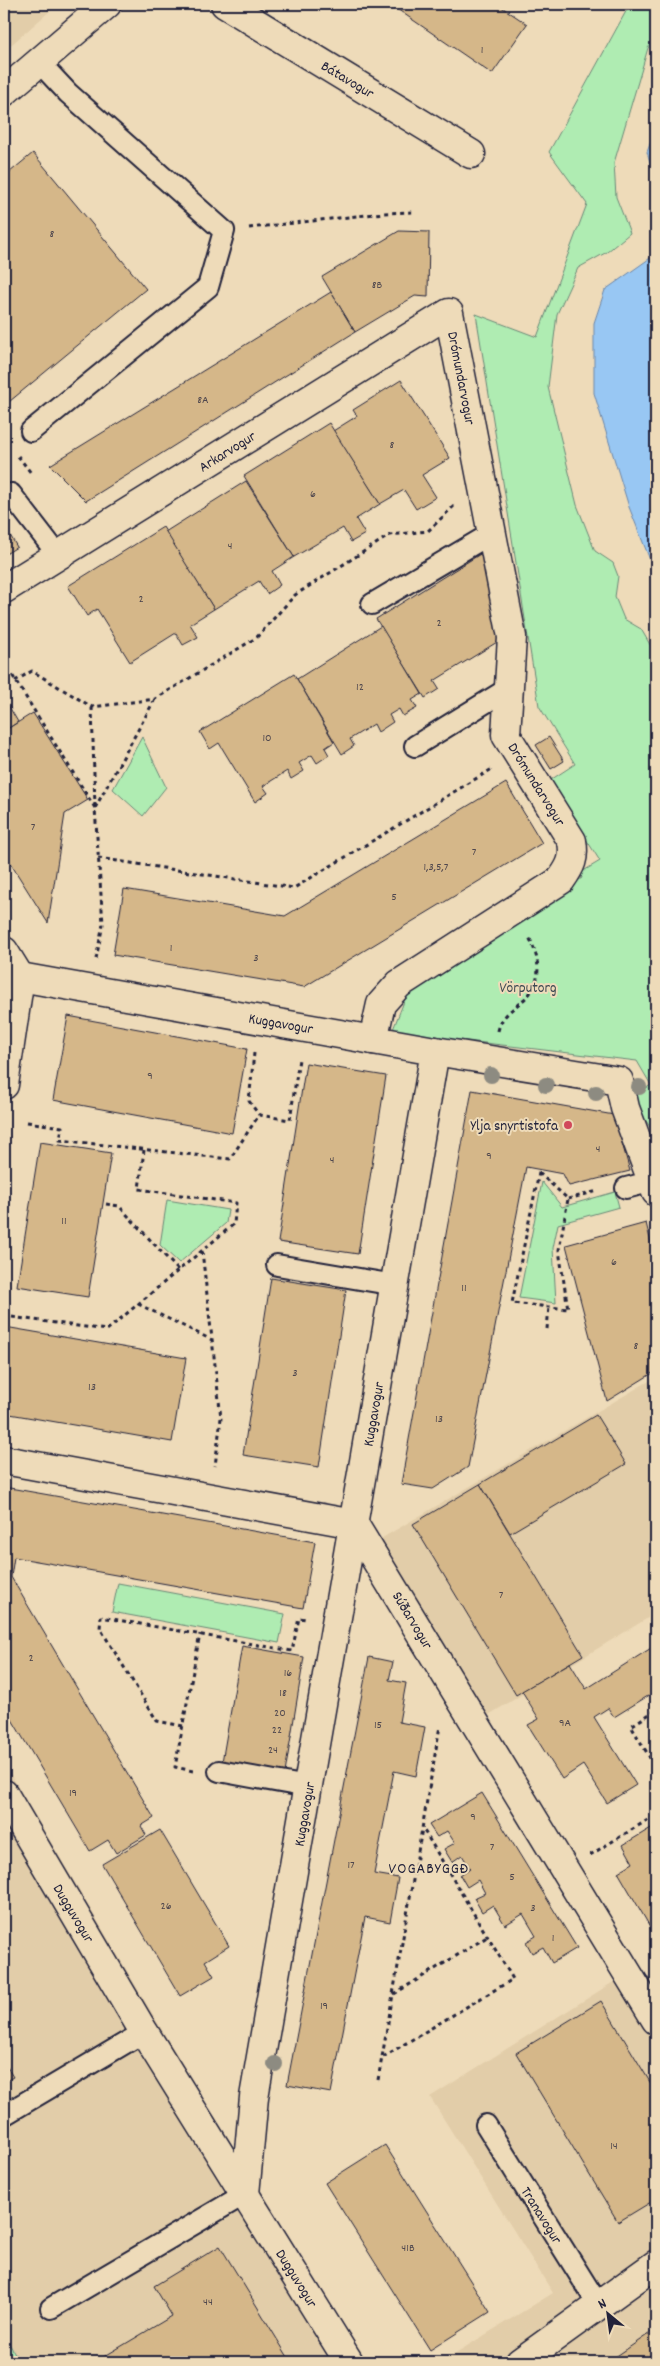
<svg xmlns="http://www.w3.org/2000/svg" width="660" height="2366" font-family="Dekko,sans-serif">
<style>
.built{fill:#e2cda9}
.green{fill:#afecb2;stroke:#688776}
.water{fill:#98c7f3;stroke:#6985a9}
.building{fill:#d5b789;stroke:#22223b}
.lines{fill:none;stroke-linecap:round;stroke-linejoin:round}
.service-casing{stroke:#22223b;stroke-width:24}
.minor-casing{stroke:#22223b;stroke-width:31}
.path{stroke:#22223b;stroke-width:3;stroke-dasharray:4 4;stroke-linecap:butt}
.service{stroke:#eedbb9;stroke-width:20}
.minor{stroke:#eedbb9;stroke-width:28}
.tree{fill:#8d8b81}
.poi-dot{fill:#d1495b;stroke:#eedbb9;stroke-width:2}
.labels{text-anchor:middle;stroke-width:4;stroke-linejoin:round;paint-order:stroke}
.number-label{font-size:12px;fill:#4f474e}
.street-label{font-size:15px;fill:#22223b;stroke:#eedbb9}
.park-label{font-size:15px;fill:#3e4a53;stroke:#eedbb9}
.poi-label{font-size:15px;fill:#22223b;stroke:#eedbb9;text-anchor:end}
.neighbourhood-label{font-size:16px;letter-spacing:1px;fill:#22223b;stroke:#eedbb9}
</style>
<rect width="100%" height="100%" fill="#eedbb9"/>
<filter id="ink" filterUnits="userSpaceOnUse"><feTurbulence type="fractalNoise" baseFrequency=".02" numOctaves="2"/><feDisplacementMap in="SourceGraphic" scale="10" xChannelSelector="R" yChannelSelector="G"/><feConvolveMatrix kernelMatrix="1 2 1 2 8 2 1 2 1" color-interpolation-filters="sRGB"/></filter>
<g filter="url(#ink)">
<g class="built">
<polygon points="4,4 58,4 4,51"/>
<polygon points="656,1377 656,1613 482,1719 377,1541"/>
<polygon points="4,1763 264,2202 368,2362 20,2362 4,2335"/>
<polygon points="631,1971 656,2009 656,2362 441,2362 553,2293 430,2097"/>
</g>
<g class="green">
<polygon points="630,4 656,4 656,37 648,48 614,163 616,197 630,233 607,252 578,268 557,314 548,387 577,505 595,551 613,563 618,576 615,597 624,619 641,629 656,655 656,1136 631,1098 651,1085 637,1061 392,1032 405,999 417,987 582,878 580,873 600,861 549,781 575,764 539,706 476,314 537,337 587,204 549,152"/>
<polygon points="142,737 166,787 143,816 113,789"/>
<polygon points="542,1182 562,1207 615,1192 619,1207 558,1224 553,1248 556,1303 519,1298"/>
<polygon points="167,1200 228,1210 226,1223 179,1263 160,1245"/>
<polygon points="118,1583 285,1614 279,1643 112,1612"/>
<polygon points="4,2335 20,2362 4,2362"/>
</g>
<g class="water">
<polygon points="656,128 656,182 647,152"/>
<polygon points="656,254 656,575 629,507 594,393 594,323 605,290"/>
</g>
<g class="building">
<polygon points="396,4 497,4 527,24 492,74 394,7"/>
<polygon points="33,153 146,289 4,406 4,177"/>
<polygon points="399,231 429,232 428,297 415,296 355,332 322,277"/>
<polygon points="331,292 355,332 86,501 50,465"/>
<polygon points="401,380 450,458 422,475 436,497 416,509 404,490 380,504 333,431 357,416 353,410"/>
<polygon points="329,423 380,504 356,519 365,534 351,542 343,528 294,557 244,476"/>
<polygon points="246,481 294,557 272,571 280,585 267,594 259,581 214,609 165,532"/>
<polygon points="4,525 17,547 4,555"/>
<polygon points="163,527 214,609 190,624 198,637 183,645 176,633 130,662 97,609 87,616 68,586"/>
<polygon points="485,551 502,639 434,681 439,689 425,698 376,619"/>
<polygon points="381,626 422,694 412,700 417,708 403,716 399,709 389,715 393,722 378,732 374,724 350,739 354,746 342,754 297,679"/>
<polygon points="294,674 334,742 325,748 329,755 317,763 312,755 299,763 304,771 291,779 287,771 263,786 268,793 255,802 219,743 210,749 200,732"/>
<polygon points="4,698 18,722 4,731"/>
<polygon points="33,713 88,800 65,814 48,923 4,853 4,848 8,845 4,838 4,731"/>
<polygon points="549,737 564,761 551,769 536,745"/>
<polygon points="506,783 542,843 304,987 113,955 124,889 285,916"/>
<polygon points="68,1016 247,1049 232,1133 53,1100"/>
<polygon points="306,1063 386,1076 358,1254 278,1242"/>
<polygon points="472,1090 614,1115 630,1171 569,1186 563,1174 526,1167 468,1467 433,1489 401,1484"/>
<polygon points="40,1142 111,1153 88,1297 17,1286"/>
<polygon points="646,1223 656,1263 656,1371 607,1401 566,1245"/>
<polygon points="271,1278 346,1290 319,1467 243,1455"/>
<polygon points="5,1327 186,1358 172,1442 4,1413"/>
<polygon points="596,1415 626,1464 510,1533 480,1484"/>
<polygon points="480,1484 583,1655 516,1695 413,1524"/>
<polygon points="4,1487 315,1542 303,1608 14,1557 11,1577 154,1818 141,1826 146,1835 116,1853 108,1840 90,1851 4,1706"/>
<polygon points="656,1645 656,1691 614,1717 608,1708 594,1717 636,1785 607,1803 583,1765 562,1779 528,1725 539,1719 522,1691 570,1663 586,1689"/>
<polygon points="242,1646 304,1657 285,1773 222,1762"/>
<polygon points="369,1657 393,1662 389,1680 406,1683 399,1722 425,1727 416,1776 394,1771 374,1874 398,1878 390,1922 365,1917 331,2093 287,2085"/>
<polygon points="482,1793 577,1948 552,1963 543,1947 532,1953 526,1942 536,1936 523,1914 505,1925 493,1905 482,1912 474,1898 485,1893 478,1880 467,1887 460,1875 470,1868 462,1855 452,1862 444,1849 455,1843 447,1831 437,1837 429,1825"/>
<polygon points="656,1825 656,1937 618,1872 633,1863 623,1845"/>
<polygon points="160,1830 229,1946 205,1961 214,1976 180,1996 102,1864"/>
<polygon points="601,2001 656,2092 656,2199 618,2222 516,2053"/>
<polygon points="4,2062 13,2077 4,2082"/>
<polygon points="385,2145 490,2312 430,2350 325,2183"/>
<polygon points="220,2246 291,2362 95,2362 172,2316 154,2286"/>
<polygon points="656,2329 656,2362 608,2362"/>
</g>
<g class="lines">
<g class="service-casing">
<g id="service">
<polyline points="31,431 208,287 224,231 68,93 39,62"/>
<polyline points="11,494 58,555"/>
<polyline points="372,604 492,533"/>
<polyline points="415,746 509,688"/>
<polyline points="626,1188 653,1181"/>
<polyline points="277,1265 395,1285"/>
<polyline points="219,1771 308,1787"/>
<polyline points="4,2115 144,2032"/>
<polyline points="486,2125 599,2306"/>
<polyline points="51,2308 245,2194"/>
</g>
</g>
<g class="minor-casing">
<g id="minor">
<polyline points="225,4 471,154"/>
<polyline points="4,92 107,4"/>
<path d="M4,589l445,-276 63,324 -6,98 66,106c3,17 -1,25 -11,39l-162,104 -18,20 -8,36"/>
<polyline points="4,951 20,977 4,1085"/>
<polyline points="20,977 435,1051 254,2097 245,2194"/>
<polyline points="435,1051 619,1081 625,1108 656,1192"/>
<polyline points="4,1460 354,1524 656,2020"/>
<polyline points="4,1794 144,2032 349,2362"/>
<polyline points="520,2362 656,2264"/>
</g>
</g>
<g class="path">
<polyline points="249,228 384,213 413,212"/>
<polyline points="18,456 31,473"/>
<polyline points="4,662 95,808 103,924 96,959"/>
<polyline points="15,681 32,671 92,707 155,699 256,638 295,595 390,535 428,531 454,506"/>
<polyline points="92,707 95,807"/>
<polyline points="95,808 155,699"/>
<polyline points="98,858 294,888 492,769"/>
<path d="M498,1031c3,-15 14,-21 24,-30 22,-17 18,-42 7,-64"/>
<polyline points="254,1053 249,1101 259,1115"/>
<polyline points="27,1122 62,1127 60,1140 230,1159 259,1115 290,1120 299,1059"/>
<polygon points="539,1173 568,1199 559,1250 568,1309 512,1303"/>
<polyline points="568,1199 598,1191"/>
<polyline points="106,1204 119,1206 178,1270"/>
<polyline points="202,1251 221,1418 215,1466"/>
<polyline points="138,1304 212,1340"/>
<polyline points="4,1316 107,1330 234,1224 236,1203 139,1189 144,1150"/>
<polyline points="547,1329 549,1307"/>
<polyline points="656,1710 631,1726 656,1768"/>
<polyline points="183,1726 157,1721 100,1628 101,1617 292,1651 299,1618 306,1619"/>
<polyline points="193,1771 175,1767 200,1634"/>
<polyline points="590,1855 656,1815"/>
<polyline points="394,1994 487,1937"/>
<polyline points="383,2057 513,1979 423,1829"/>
<polyline points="378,2080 440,1726"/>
</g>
<use href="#service" class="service"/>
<use href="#minor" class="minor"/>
</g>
<g class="tree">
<circle cx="491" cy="1075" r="8"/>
<circle cx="546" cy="1085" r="8"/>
<circle cx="639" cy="1087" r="8"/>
<circle cx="596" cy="1093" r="8"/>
<circle cx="275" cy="2064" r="8"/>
</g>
</g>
<circle class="poi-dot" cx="568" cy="1125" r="5"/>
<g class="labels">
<g class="number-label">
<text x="482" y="53">1</text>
<text x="52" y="237">8</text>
<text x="377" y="288">8B</text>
<text x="203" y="403">8A</text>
<text x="392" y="448">8</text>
<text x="313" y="497">6</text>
<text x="230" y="549">4</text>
<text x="141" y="602">2</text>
<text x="439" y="626">2</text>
<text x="360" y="690">12</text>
<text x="267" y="741">10</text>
<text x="33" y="830">7</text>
<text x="474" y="855">7</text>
<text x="436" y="870">1,3,5,7</text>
<text x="394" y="900">5</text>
<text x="171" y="951">1</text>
<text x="256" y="961">3</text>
<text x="150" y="1079">9</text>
<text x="598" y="1152">4</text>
<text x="489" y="1159">9</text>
<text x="332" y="1163">4</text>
<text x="64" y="1224">11</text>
<text x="614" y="1265">6</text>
<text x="464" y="1291">11</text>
<text x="636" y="1349">8</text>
<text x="295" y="1376">3</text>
<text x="92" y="1390">13</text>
<text x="439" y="1422">13</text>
<text x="501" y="1598">7</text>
<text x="31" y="1661">2</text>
<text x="288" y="1676">16</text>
<text x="283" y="1696">18</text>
<text x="280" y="1716">20</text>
<text x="565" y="1726">9A</text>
<text x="378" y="1728">15</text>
<text x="277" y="1733">22</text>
<text x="273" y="1753">24</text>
<text x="73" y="1796">19</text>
<text x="473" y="1820">9</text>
<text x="492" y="1850">7</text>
<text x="351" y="1868">17</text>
<text x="512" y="1880">5</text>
<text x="166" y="1909">26</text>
<text x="533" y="1911">3</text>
<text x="553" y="1941">1</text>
<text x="324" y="2009">19</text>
<text x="614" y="2149">14</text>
<text x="408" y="2251">41B</text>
<text x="208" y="2305">44</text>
</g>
<g class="street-label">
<text transform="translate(348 79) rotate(31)" y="5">Bátavogur</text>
<text transform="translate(462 378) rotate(79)" y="5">Drómundarvogur</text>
<text transform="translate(227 451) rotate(-32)" y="5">Arkarvogur</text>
<text transform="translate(537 784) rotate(58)" y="5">Drómundarvogur</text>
<text transform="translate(281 1023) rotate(10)" y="5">Kuggavogur</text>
<text transform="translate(373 1414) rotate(-80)" y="5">Kuggavogur</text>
<text transform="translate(413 1620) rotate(59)" y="5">Súðarvogur</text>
<text transform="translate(304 1814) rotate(-80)" y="5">Kuggavogur</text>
<text transform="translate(74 1913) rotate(59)" y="5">Dugguvogur</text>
<text transform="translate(542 2215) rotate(58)" y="5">Tranavogur</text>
<text transform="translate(297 2278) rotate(58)" y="5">Dugguvogur</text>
</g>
<g class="park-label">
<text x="528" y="992">Vörputorg</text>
</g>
<g class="poi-label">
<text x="558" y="1130">Ylja snyrtistofa</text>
</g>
<g class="neighbourhood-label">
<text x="429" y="1873">VOGABYGGÐ</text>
</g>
</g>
<rect width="660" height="2366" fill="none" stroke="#eedbb9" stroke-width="20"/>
<rect x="10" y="10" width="640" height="2346" fill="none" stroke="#22223b" stroke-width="2" filter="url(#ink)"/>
<g transform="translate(608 2314) rotate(331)" stroke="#eedbb9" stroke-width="4" paint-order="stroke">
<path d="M0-4L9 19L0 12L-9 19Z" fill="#22223b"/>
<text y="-8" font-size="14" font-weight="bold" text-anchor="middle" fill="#22223b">N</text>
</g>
</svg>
